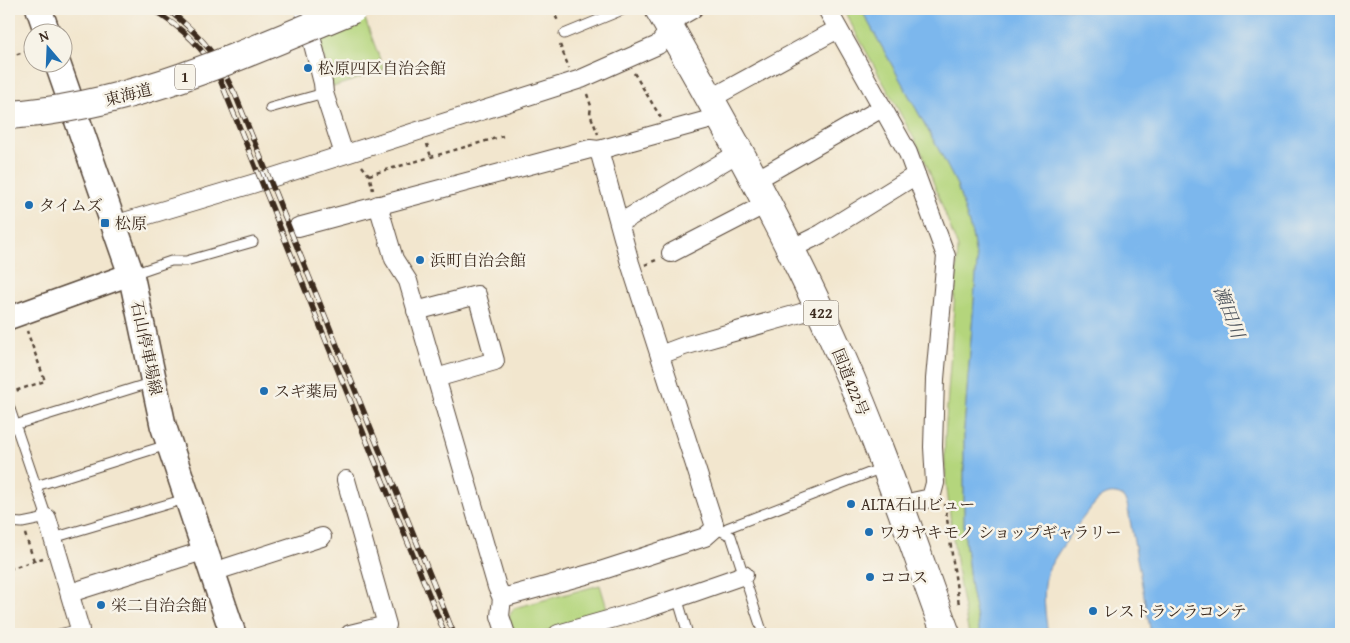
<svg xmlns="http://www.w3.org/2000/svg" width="1350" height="643" font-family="'Gentium Book Plus','Noto Serif JP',serif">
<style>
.green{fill:#b4d57c;stroke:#78804d}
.water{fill:#7bb7ed;stroke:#5b7086}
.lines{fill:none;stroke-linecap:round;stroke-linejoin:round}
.service-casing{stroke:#564638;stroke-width:11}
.minor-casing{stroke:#564638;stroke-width:20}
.tertiary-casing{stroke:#564638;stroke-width:25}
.secondary-casing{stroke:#564638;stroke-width:28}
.trunk-casing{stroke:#564638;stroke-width:30}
.path{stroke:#564638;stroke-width:2.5;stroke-dasharray:4 4;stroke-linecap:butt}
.service{stroke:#fff;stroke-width:9}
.minor{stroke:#fff;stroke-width:18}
.tertiary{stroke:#fff;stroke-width:22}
.secondary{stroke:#fff;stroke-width:25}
.trunk{stroke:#fff;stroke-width:28}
.rail-casing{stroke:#3b2a1e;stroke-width:5.5}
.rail{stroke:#f7f3e8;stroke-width:4;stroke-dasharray:11;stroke-linecap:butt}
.trunk-bridge-casing{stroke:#564638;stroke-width:30;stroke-linecap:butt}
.trunk-bridge{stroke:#fff;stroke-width:28}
.poi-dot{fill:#1f6fb2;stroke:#f7f3e8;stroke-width:2}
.labels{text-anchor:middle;stroke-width:5;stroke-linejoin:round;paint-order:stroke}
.shield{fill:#f7f3e8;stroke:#73665b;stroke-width:1}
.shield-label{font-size:15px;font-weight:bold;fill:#3b2a1e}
.poi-label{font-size:16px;fill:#3b2a1e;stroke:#f7f3e8;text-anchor:start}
.street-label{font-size:16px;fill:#3b2a1e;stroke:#f7f3e8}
.water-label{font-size:18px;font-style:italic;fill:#4e545c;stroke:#f7f3e8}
</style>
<rect width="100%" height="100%" fill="#f7f3e8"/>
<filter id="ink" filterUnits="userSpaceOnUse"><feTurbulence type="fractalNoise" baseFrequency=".02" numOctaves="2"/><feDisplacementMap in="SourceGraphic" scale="10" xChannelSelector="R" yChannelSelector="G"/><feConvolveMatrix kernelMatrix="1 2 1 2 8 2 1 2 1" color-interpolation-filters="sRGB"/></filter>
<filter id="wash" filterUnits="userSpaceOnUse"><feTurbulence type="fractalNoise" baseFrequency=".0096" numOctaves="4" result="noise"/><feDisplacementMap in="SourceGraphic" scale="20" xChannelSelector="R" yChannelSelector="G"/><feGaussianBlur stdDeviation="1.12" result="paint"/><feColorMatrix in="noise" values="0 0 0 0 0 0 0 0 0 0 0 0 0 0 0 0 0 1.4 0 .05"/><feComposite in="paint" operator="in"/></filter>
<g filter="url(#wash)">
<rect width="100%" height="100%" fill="#f2e6ce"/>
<g class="green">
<path d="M843,9h18l79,143 17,33 15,49 5,28 -13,167v101l7,59 9,45h-11c-8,-36 -13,-73 -18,-110 -3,-29 -8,-58 -6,-88l13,-188 -35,-93z"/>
<polygon points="365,19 384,70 333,87 318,37"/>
<polygon points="600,585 609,615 599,616 538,634 514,634 507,620 514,608"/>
</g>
<path class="water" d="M861,9h480v625h-190l-24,-130 -5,-8c-7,-3 -12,-3 -19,0 -10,5 -53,66 -56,77 -5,21 -2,40 1,61h-68l-9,-45 -7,-59v-101l13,-167 -5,-28 -15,-49 -17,-33z"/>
</g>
<g filter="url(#ink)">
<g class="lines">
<g class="service-casing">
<g id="service">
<polyline points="564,34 625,9"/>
<polyline points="270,108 324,93"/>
<polyline points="133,274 171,261 186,261 253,242"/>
<polyline points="9,406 47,518 22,523 9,522"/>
<polyline points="15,425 153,382"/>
<polyline points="36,486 167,445"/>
<polyline points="719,530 731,536 763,634"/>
<polyline points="722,531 727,528 882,468"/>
<polyline points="53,538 185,499"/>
<polyline points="677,597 688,634"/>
<polyline points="59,634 80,629"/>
</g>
</g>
<g class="minor-casing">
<g id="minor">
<polyline points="304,9 323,83 324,93 344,154"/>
<polyline points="827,9 908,153 946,256 935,379 933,447 935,483 931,498 898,505"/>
<polyline points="710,99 838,29"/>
<polyline points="756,180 882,108"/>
<polyline points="378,205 394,259 408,281 497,587 502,598 600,571 705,537 714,529 714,524 630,263 599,150"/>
<polyline points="619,221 628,218 740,152"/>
<polyline points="114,225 252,184 581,79 658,45 679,17 693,9"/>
<polyline points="298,227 590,149 599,150 708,120 719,115"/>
<polyline points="791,249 821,234 916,175"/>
<polyline points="671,253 768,203"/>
<polyline points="416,311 477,295 495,361 436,378"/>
<polyline points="660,355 684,346 801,313 818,307"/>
<polyline points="346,480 387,625 350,634"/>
<polyline points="47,518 80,629"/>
<polyline points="213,572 322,537"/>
<polyline points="70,593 206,550"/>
<polyline points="502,598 500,616 506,634"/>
<polyline points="558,634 643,610 744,575"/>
</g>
</g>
<g class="tertiary-casing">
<polyline id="tertiary" points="9,318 131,274"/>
</g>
<g class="secondary-casing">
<g id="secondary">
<polyline points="39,9 47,32"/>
<polyline points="57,62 131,274 163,425 233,634"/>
</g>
</g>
<g class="trunk-casing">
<path id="trunk" d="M659,9c65,113 129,227 182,347 40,90 71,185 105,278"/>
</g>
<g class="path">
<polyline points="552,9 559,23"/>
<polyline points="560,45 569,68"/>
<polyline points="9,57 32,49"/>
<polyline points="634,73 661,118"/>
<polyline points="587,94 591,106 590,114 598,134"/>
<polyline points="427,144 431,157"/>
<polyline points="362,166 369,175 373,190"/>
<polyline points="369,175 503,136"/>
<polyline points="645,265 656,260"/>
<polyline points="9,393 45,381 27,331"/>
<polyline points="945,504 959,605"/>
<polyline points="25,534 34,561"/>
<polyline points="9,569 43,558"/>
</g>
<use href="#service" class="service"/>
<use href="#minor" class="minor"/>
<use href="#tertiary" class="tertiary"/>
<use href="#secondary" class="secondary"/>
<use href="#trunk" class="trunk"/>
<g class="rail-casing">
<g id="rail">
<path d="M151,9c29,17 53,38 68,68l226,557"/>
<path d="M167,9c17,13 33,27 46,45"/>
<polyline points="222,69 235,94 454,634"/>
</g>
</g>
<use href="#rail" class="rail"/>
<g class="trunk-bridge-casing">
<path id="trunk-bridge" d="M9,115c122,-8 232,-60 344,-106"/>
</g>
<use href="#trunk-bridge" class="trunk-bridge"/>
</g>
</g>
<g class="poi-dot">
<circle cx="308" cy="68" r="5"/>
<circle cx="29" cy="205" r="5"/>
<rect x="100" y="218" width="10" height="10" rx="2.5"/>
<circle cx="420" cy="260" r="5"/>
<circle cx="264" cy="391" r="5"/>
<circle cx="851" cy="504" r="5"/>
<circle cx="869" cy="532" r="5"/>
<circle cx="870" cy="577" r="5"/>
<circle cx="101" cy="605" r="5"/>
<circle cx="1093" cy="611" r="5"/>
</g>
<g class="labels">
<g class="shield">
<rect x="175" y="64.5" width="20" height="25" rx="4"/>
<rect x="803.5" y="300.5" width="35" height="25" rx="4"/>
</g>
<g class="shield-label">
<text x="185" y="82">1</text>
<text x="821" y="318">422</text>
</g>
<g class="poi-label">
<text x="318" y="74">松原四区自治会館</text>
<text x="39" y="211">タイムズ</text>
<text x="115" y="229">松原</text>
<text x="430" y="266">浜町自治会館</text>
<text x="274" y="397">スギ薬局</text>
<text x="861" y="510">ALTA石山ビュー</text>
<text x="879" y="538">ワカヤキモノ ショップギャラリー</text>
<text x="880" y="583">ココス</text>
<text x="111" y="611">栄二自治会館</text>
<text x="1103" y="617">レストランラコンテ</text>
</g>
<g class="street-label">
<text transform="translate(128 94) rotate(-14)" y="6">東海道</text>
<text transform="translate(147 348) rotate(78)" y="6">石山停車場線</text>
<text transform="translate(851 382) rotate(68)" y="6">国道422号</text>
</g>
<g class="water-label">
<text transform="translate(1229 312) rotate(69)" y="6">瀬田川</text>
</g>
</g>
<rect width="1350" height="643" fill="none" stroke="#f7f3e8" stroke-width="30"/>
<g transform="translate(48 48) rotate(341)"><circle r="24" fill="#f7f3e8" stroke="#aca397"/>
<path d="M0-4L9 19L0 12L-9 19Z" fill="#1f6fb2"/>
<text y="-8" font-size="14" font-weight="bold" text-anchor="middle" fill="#3b2a1e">N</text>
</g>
</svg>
